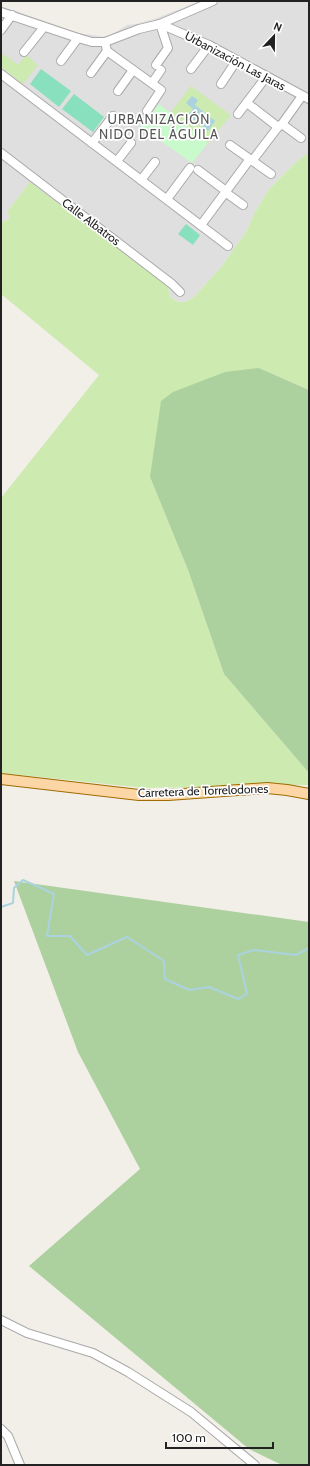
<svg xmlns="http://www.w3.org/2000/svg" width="310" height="1466" font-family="Cabin,sans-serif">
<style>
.residential{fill:#e0dfdf}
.grass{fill:#cdebb0}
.forest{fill:#add19e}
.park{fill:#c8facc}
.pitch{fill:#88e0be}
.water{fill:#aad3df}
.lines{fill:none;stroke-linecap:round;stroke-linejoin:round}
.stream{stroke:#aad3df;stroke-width:2}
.minor-casing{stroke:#a9a9a9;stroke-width:10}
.major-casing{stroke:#a06b00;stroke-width:12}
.minor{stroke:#fff;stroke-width:8}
.major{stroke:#fcd6a4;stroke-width:10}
.labels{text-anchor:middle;stroke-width:3.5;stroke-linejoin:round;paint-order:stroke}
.street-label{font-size:12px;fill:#222;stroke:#fff}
.neighbourhood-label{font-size:13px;letter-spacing:1px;fill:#555;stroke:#fff}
</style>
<rect width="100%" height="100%" fill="#f2efe9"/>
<polygon class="residential" points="200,1 309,1 309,152 295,163 269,189 254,214 246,232 221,267 193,298 185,302 178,302 170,297 168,287 30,183 7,212 10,218 1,223 1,6 79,33 105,37 111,35 127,25 136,24 157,18"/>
<g class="grass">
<polygon points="4,54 18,65 26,55 38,65 23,84 1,67 1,57"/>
<polygon points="191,86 231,115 208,143 170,113"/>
<polygon points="309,152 309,390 259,368 150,477 188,570 224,674 309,773 309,785 144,788 1,773 1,498 99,375 1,294 1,223 10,218 7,212 30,182 168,287 170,297 178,302 185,302 193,298 221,267 246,232 254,214 269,189 295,163"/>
</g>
<g class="forest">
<polygon points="259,368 309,390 309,773 224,674 188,570 150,477 161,401 173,392 225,372"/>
<polygon points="14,881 309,922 309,1465 282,1465 249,1449 29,1266 140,1169 78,1052"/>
</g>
<polygon class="park" points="159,104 208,143 192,163 141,127"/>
<g class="pitch">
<polygon points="41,69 71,91 59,107 30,84"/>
<polygon points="74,94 104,117 93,132 62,109"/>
<polygon points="186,224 200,235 193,245 178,234"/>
</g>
<polygon class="water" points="192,96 198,100 195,105 215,121 208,131 188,115 193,109 186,103"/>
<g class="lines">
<polyline class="stream" points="1,907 13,903 14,888 23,880 54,894 47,936 70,936 87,955 127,937 164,961 165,979 189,990 209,987 238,999 247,994 238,955 254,950 296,955 309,948"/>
<g class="minor-casing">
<g id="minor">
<polyline points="1,12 78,38 92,42 105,42 139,29 160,24 213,1"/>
<polyline points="160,24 209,45 309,99"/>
<polyline points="1,30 12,15"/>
<polyline points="105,42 107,51 161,90 147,111"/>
<polyline points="24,52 44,27"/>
<polyline points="61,61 78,38"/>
<polyline points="156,65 168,48 160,24"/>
<polyline points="191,69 209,45"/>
<polyline points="91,73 107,51"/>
<polyline points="1,74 228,246"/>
<polyline points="152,83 161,70"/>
<polyline points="221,84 237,60"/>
<polyline points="118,91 133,70"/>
<polyline points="247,103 278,127"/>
<polyline points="238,114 266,77"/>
<polyline points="282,124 301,138"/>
<polyline points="92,143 113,116"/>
<polyline points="230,145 271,174"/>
<polyline points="1,153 172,284 180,292"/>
<polyline points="117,161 131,143"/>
<polyline points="252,161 278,127 282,124 302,96"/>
<polyline points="198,170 226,191"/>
<polyline points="141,180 155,162"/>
<polyline points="225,192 243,205"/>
<polyline points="167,199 190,168"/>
<polyline points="201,225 250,159"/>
<polyline points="1,1320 27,1333 93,1353 128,1372 191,1412 255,1465"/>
<polyline points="1,1429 8,1436 20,1465"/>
</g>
</g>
<g class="major-casing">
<polyline id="major" points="1,779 139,795 168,795 267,788 287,790 309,794"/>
</g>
<use href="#minor" class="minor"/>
<use href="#major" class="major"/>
</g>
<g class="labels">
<g class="street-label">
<text transform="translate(235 61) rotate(28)" y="4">Urbanización Las Jaras</text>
<text transform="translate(91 222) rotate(37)" y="4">Calle Albatros</text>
<text transform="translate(203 791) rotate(-2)" y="4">Carretera de Torrelodones</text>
</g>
<g class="neighbourhood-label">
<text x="159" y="124">URBANIZACIÓN<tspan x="159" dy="15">NIDO DEL ÁGUILA</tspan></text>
</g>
</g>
<rect width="310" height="1466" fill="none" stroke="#222222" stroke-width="4"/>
<g transform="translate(274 36) rotate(22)" stroke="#ffffff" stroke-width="3" paint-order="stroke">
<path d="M0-3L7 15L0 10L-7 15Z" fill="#222222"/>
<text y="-6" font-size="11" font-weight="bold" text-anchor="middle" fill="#222222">N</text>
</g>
<path d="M166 1442v6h107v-6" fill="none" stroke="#222222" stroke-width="2"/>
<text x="172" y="1442" font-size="12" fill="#222222" stroke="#ffffff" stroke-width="3" paint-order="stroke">100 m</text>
</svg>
